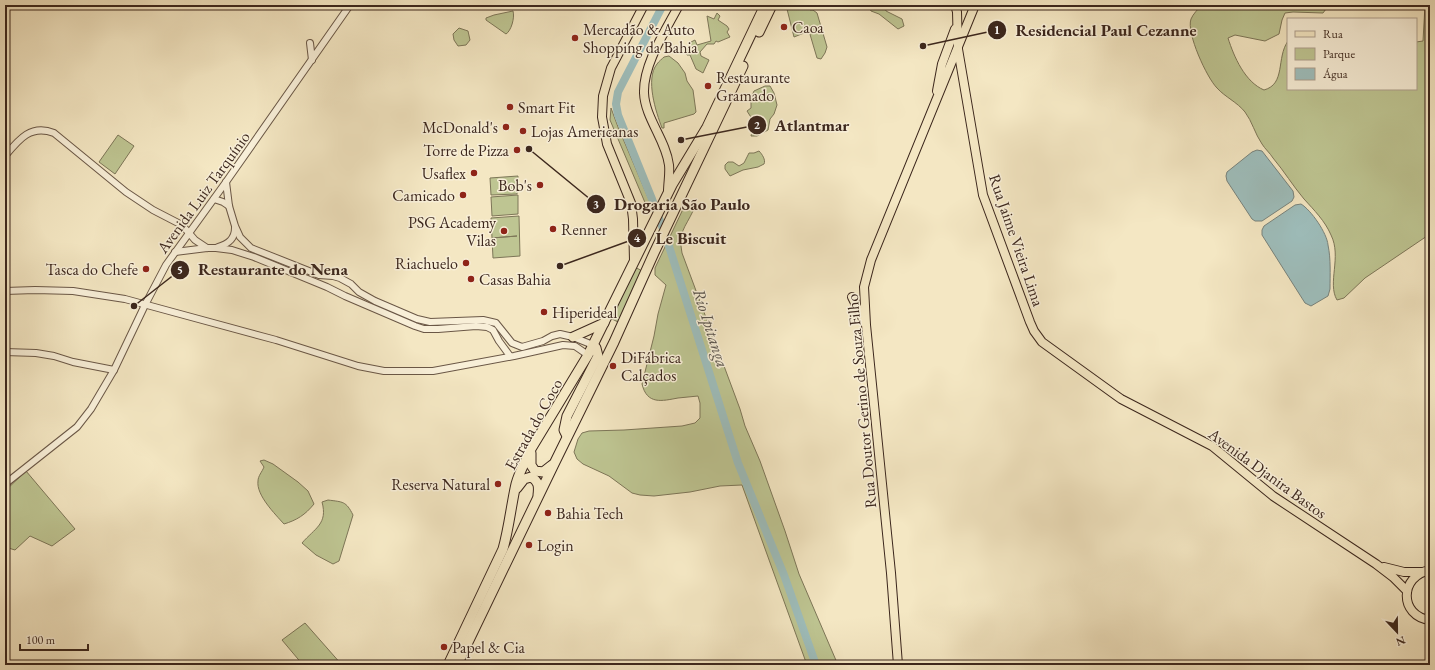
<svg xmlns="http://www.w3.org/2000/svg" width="1435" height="670" font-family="'EB Garamond',serif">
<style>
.green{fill:#bec592;stroke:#7d7658}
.water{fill:#9ebebc;stroke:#77827c}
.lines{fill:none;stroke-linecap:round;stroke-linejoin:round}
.river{stroke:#9ebebc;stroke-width:8}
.minor-casing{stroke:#6a5746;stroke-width:8}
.major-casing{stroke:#3c271d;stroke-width:10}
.highway-casing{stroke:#3c271d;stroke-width:11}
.minor{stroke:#f8efd8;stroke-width:6}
.major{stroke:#f4e7c3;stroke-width:8}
.highway{stroke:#f4e7c3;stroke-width:9}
.poi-dot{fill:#8f2418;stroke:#f8efd8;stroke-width:1.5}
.labels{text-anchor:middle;stroke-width:3;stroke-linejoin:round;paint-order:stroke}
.poi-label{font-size:16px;fill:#3c271d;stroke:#f8efd8;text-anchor:start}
.street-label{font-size:16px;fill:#3c271d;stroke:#f8efd8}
.water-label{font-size:17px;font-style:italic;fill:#59544d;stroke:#f8efd8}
.leader{fill:none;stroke:#3c271d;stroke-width:1.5}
.callout-dot{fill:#3c271d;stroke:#f8efd8;stroke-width:1.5}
.mark-label{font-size:12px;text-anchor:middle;font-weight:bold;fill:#fff}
.callout-label{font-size:17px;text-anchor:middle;font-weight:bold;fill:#3c271d;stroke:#f8efd8;stroke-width:3;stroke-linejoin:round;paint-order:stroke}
</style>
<rect width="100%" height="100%" fill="#f4e7c3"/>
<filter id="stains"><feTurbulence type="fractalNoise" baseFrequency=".005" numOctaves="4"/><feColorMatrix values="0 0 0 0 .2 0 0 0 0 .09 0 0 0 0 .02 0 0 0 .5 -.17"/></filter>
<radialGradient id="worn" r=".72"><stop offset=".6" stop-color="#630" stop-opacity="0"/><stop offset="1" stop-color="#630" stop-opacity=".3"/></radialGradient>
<g class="green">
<polygon points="786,5 808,5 810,10 813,10 817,13 827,47 825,53 821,59 817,58 809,31 794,37"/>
<polygon points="868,5 884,5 886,11 902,19 904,26 898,29 879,14 871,11"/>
<path d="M1202,5l121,1 3,3 -3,4 -30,-1 -8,1 -3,7 -3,14 -14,7 -30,-6 -7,3c6,19 17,44 36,52 22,-6 12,-32 24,-49v48h128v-47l7,-1 2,-36h5v229l-65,44 -21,20 -7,2c-10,-17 5,-43 -6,-65 -6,-14 -17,-25 -27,-36 -11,-13 -20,-28 -31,-41 -3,-5 -8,-9 -11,-14 -7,-10 -10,-23 -17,-32 -8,-10 -20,-15 -28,-24 -10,-10 -31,-55 -26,-69 2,-5 7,-10 11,-14z"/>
<path d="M513,11c2,7 -2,20 -7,23l-20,-14v-2l8,-3z"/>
<polygon points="717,13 720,16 718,20 727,26 729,29 727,32 730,37 718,42 716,41 714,44 707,44 700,52 701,56 709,60 703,73 696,69 690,55 687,55 686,52 691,42 695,40 697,45 711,41 707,16 714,19"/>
<polygon points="459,28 468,31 470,40 466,45 458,46 454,40 453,34"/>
<path d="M669,56l9,7 7,10 2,8 6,9 3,22 -2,2 -30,9v5h-2c-6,-16 -17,-49 -5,-64 2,-3 5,-5 7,-7z"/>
<polygon points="765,86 770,86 774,93 777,105 774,114 770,119 768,130 757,136 751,136 754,122 747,111 751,108 751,103 750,100 754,91"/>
<polygon points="611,108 618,127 653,209 649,212 610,120"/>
<polygon points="118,135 134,146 115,174 99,162"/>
<path d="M759,151c3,3 7,9 5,13l-6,3 -15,3 -13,6 -5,-7v-4l3,-3h5l6,4 5,-3 5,-10h5z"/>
<polygon points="518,176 517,194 491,195 490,178"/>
<polygon points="518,195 518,214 492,216 491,197"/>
<path d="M688,205l3,1 2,5c-8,17 -15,21 -11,42l58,156 5,17 15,35 25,70 14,43 39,91h-31l-65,-180 -22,1 -30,6 -36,4 -14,-1 -8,-2 -23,-17 -26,-12 -6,-5 -3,-7 4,-13 4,-6 7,-2 35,-1 58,-4 13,-3 5,-5v-15l-2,-7c-7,1 -13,1 -20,2 -16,3 -31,7 -36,-14l12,-48 4,-22 8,-29 -11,-10v-7l29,-61z"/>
<polygon points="519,216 520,256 493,258 492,238 517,236 492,238 491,218"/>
<polygon points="635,267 642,271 618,322 610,318"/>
<path d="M264,460l9,4 25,18 10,9 6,13c-9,11 -17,16 -30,20 -9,-10 -28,-29 -26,-43 0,-5 4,-9 6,-14l-4,-6z"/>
<polygon points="26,471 75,529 52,546 30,536 15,550 5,547 5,491"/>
<path d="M328,500c15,2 18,1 25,15l-14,46 -6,3 -17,-9 -14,-12c13,-15 26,-19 20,-41z"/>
<polygon points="305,623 342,665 303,665 282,640"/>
</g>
<g class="water">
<polygon points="1257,150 1262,151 1293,191 1294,197 1292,201 1262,221 1255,221 1252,219 1227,181 1226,176 1227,172 1252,152"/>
<path d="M1301,204c10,6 26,29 27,41 3,14 2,30 2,44l-2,7 -17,10 -6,-3 -43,-68v-5l2,-4 31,-21z"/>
</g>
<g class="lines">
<polyline class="river" points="663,5 618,92 616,104 618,115 652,199 667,240 738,463 784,575 816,665"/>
<g class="minor-casing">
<g id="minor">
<polyline points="310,43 312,60"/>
<path d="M5,156c14,-17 26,-32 49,-23l72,59 27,18 29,15 13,15 12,8"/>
<polyline points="226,182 229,206 235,226 240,237 251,248 319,275 333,276 340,278 351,284 359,292 375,301 417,319 430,322 483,320 496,323 512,343 522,347 543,341 552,336 560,334 573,337 593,345"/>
<polyline points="214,199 223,202 229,206"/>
<path d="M218,247c10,-3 17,-8 17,-19"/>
<polyline points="175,252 207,248 216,248 232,250 254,257 327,287 345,296 415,326 424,329 438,329 476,326 487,327 493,330 499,341 510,356"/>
<polyline points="5,291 35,290 73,291 125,299 276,340 358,366 384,371 433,371 514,356 563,345 575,346 588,355"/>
<polyline points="5,352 36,353 54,356 73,362 114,370"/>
<polyline points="5,484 77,427 91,409 114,370 145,305 166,265 226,182 350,5"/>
</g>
</g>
<g class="major-casing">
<g id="major">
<polyline points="955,5 957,12 958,49 983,195 1030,322 1034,331 1042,342 1121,399 1212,446 1273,496 1376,564 1393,577 1407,591"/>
<polyline points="937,91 942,64 955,29"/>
<path d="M668,192c0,-9 2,-18 1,-27 -3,-25 -24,-47 -25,-72 -1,-29 22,-63 35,-88"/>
<polyline points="634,261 633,219 631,203 607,144 602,117 603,96 611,68 644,5"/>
<polyline points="852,297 864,321"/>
<polyline points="1384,567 1404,572 1422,572"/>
<path d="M1430,570c-31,6 -31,46 0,50"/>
<polyline points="898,665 891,573 866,325 864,287 871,260 975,5"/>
</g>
</g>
<g class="highway-casing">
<g id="highway">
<polyline points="759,32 772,5"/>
<polyline points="573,337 604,323"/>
<polyline points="567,436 564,430 567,416 598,356 596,348 593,345"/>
<polyline points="531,453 531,465 535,471 543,472 552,465"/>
<path d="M517,488l7,-9 7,-2c8,4 8,10 7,18"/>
<path d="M448,665l55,-116c6,-21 8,-43 13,-65 3,-12 10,-23 15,-35l57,-94 84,-170 35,-58 58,-122"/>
<polyline points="457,665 555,462 614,342 654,253 743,66"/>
</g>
</g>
<use href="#minor" class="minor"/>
<use href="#major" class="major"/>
<use href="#highway" class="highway"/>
</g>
<g class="poi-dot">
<circle cx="784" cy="27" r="4"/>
<circle cx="575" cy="38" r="4"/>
<circle cx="708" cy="86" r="4"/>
<circle cx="510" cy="107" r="4"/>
<circle cx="506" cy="127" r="4"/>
<circle cx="523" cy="131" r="4"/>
<circle cx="517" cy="150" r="4"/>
<circle cx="474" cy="173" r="4"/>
<circle cx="540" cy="185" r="4"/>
<circle cx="463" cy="195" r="4"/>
<circle cx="553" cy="229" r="4"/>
<circle cx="504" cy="231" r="4"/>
<circle cx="466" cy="263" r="4"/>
<circle cx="146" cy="269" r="4"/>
<circle cx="471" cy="279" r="4"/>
<circle cx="544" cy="312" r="4"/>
<circle cx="613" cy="366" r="4"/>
<circle cx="498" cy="484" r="4"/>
<circle cx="548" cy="513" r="4"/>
<circle cx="529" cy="545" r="4"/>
<circle cx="444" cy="647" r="4"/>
</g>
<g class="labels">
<g class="poi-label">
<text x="792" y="33">Caoa</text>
<text x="583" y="35">Mercadão &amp; Auto<tspan x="583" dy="18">Shopping da Bahia</tspan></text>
<text x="716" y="83">Restaurante<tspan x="716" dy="18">Gramado</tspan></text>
<text x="518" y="113">Smart Fit</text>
<text x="498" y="133" text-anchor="end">McDonald's</text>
<text x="531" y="137">Lojas Americanas</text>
<text x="509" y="156" text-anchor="end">Torre de Pizza</text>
<text x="466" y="179" text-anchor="end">Usaflex</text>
<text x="532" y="191" text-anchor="end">Bob's</text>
<text x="455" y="201" text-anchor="end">Camicado</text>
<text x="496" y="228" text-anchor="end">PSG Academy<tspan x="496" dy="18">Vilas</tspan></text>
<text x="561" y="235">Renner</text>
<text x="458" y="269" text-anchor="end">Riachuelo</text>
<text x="138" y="275" text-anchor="end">Tasca do Chefe</text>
<text x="479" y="285">Casas Bahia</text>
<text x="552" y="318">Hiperideal</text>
<text x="621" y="363">DiFábrica<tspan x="621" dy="18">Calçados</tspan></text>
<text x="490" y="490" text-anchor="end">Reserva Natural</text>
<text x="556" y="519">Bahia Tech</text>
<text x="537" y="551">Login</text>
<text x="452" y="653">Papel &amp; Cia</text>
</g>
<g class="street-label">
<text transform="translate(203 192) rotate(-54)" y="6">Avenida Luiz Tarquínio</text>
<text transform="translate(1017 240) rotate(71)" y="6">Rua Jaime Vieira Lima</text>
<text transform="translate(861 401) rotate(-95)" y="6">Rua Doutor Gerino de Souza Filho</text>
<text transform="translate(533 424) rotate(-61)" y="6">Estrada do Coco</text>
<text transform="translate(1268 473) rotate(36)" y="6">Avenida Djanira Bastos</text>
</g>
<g class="water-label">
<text transform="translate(711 328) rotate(72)" y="6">Rio Ipitanga</text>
</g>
</g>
<path class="leader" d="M923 46L997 30M681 140L757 125M529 149L596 204M560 266L637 238M134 306L180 270"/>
<g class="callout-dot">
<circle cx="923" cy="46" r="4"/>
<circle cx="681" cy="140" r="4"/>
<circle cx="529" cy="149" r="4"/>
<circle cx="560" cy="266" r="4"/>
<circle cx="134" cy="306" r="4"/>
<circle cx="997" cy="30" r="10"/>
<circle cx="757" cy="125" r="10"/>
<circle cx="596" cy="204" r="10"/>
<circle cx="637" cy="238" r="10"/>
<circle cx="180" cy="270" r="10"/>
</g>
<g class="mark-label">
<text x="997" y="34">1</text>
<text x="757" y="129">2</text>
<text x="596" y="208">3</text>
<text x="637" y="242">4</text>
<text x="180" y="274">5</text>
</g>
<g class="callout-label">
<text x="1106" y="36">Residencial Paul Cezanne</text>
<text x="812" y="131">Atlantmar</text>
<text x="682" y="210">Drogaria São Paulo</text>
<text x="691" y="244">Le Biscuit</text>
<text x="273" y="275">Restaurante do Nena</text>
</g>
<rect width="1435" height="670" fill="none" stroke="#f4e7c3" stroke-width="20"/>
<rect x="6" y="6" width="1423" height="658" fill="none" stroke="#3c271d" stroke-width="2"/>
<rect x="10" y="10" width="1415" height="650" fill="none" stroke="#3c271d"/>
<rect x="1287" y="18" width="130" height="72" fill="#f8efd8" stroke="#ad9f8d"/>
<rect x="1295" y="31" width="20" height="6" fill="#f4e7c3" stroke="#ad9f8d"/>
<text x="1323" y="38" font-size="12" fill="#3c271d">Rua</text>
<rect x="1295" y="48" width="20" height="12" fill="#bec592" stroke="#ad9f8d"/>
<text x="1323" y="58" font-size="12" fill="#3c271d">Parque</text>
<rect x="1295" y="68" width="20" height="12" fill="#9ebebc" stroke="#ad9f8d"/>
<text x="1323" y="78" font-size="12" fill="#3c271d">Água</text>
<g transform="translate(1397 632) rotate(158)" stroke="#f8efd8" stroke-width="3" paint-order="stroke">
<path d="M0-3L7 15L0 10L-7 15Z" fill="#3c271d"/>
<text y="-6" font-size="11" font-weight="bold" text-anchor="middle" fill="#3c271d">N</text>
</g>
<path d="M20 644v6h68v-6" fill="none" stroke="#3c271d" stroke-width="2"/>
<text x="26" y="644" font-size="12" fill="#3c271d" stroke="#f8efd8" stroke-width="3" paint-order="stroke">100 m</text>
<rect width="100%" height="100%" filter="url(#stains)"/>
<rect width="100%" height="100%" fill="url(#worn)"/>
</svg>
